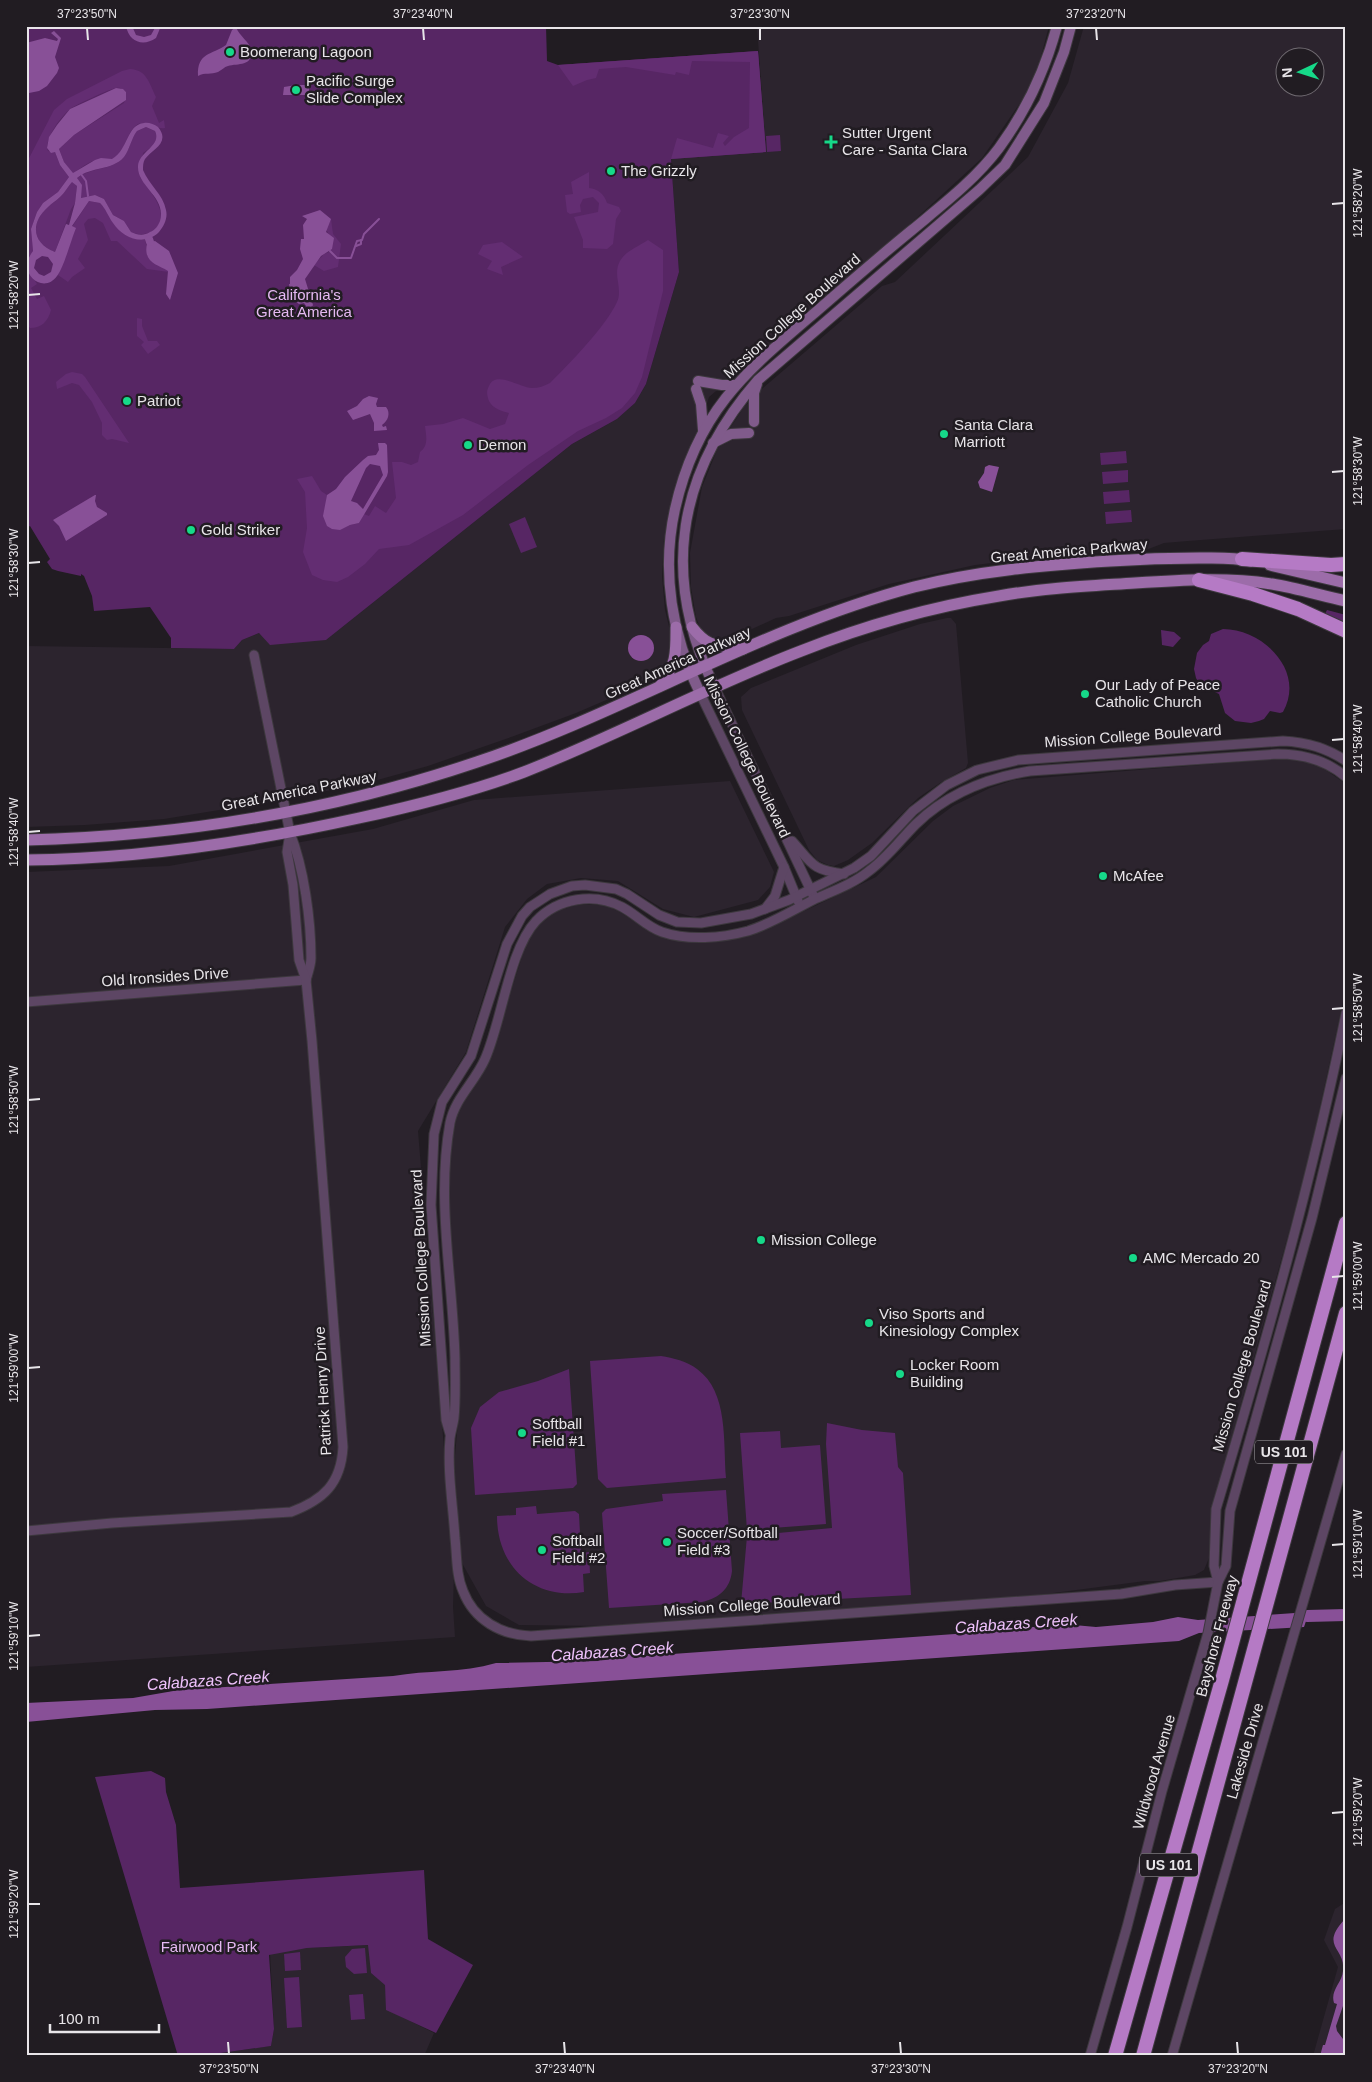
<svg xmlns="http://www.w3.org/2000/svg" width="1372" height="2082" font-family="Arial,sans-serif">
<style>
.built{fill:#2c242e;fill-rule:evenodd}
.green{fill:#572664}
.forest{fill:#632d72}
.water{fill:#885097;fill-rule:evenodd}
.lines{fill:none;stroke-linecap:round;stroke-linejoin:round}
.stream{stroke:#885097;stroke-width:2}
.canal{stroke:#885097;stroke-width:8}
.river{stroke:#885097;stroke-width:12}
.tertiary-casing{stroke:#3d383e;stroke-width:11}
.secondary-casing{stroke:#3d383e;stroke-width:12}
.primary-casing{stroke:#3d383e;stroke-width:13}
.motorway-casing{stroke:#3d383e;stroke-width:16}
.tertiary{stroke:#5d4664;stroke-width:9}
.secondary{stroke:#805b8b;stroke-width:10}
.primary{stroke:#9c6ca9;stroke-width:11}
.motorway{stroke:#b57ac5;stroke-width:14}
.ticks{fill:none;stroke:#e8e5e9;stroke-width:2}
.poi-dot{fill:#16d989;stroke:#211c22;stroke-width:2}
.labels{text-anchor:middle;stroke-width:5;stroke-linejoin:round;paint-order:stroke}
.shield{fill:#211c22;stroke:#aca9ad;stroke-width:1}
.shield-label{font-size:14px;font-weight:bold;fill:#e8e5e9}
.poi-label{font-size:15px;fill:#e8e5e9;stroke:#211c22;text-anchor:start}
.park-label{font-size:15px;fill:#e6b9f3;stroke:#211c22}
.street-label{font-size:15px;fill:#e8e5e9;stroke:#211c22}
.water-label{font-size:16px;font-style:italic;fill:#eec1fb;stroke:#211c22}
.neatline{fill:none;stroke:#e8e5e9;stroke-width:2}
.ticks-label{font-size:12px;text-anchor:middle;fill:#e8e5e9}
</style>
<rect width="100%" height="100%" fill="#211c22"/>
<g class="built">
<polygon points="757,26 1049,26 1034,83 982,158 885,247 709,397 664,539 662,577 665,610 674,647 662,676 576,713 514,736 428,766 363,784 269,802 164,819 85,825 26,827 26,646 234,649 242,640 259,633 267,639 326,640 572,444 617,419 635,403 646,384 679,272 671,159 766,152"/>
<path d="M1084,26h262v503l-158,12 -24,2 -18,7 -82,4 -89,11 -86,19 -100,32 -13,2 -46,21 -10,2 -8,-1 -10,-7 -6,-16 -5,-30 -1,-34 12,-66 15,-37 11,-19 16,-24 19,-19 119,-102 13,-4 133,-125 40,-74zM1284,58h30v30h-30z"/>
<polygon points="947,618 951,618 956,624 968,763 966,768 940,783 918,798 872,843 848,860 834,866 828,865 817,860 809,850 742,710 741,697 751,688 856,645 920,624"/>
<polygon points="1288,758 1306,761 1320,766 1346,784 1346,988 1306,1171 1212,1508 1209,1558 1204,1570 1195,1575 1160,1581 1145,1581 1038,1595 605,1626 519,1625 486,1606 462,1563 454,1466 458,1422 459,1344 449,1212 450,1153 457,1114 491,1053 524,950 528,940 540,924 549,915 566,905 604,905 620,911 650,931 673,940 686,941 744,937 766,929 876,877 933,821 953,806 990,788 1014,780"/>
<polygon points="730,781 774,872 770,887 758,900 694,917 663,909 618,881 581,878 547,884 527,899 505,927 466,1052 418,1131 454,1570 453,1607 455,1637 26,1667 26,872 169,866 373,829 474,800"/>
<polygon points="1346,1902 1346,2056 1313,2056 1338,1967 1324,1940 1335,1909"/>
<polygon points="369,1945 371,1973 385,1984 388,2010 434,2033 424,2056 220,2056 220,2053 271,2046 274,2029 270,1953 307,1948"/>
</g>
<g class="green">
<polygon points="26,26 546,26 547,61 558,65 758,51 766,152 671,159 679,272 646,384 635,403 617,419 572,444 326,640 270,645 259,633 242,640 234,649 171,648 171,638 150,607 94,611 92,596 84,576 81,574 81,576 58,571 52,569 47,562 50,559 30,526 26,528 26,498 28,490 26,490"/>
<polygon points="780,135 781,151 767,152 766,136"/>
<polygon points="1126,451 1127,463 1101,465 1100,453"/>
<polygon points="1128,470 1128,482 1103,484 1102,472"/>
<polygon points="1129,490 1130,502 1104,504 1103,492"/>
<polygon points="1131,510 1132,522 1106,524 1105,512"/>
<polygon points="525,517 537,547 521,553 509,524"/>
<polygon points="1327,610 1346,615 1346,624 1325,614"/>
<path d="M1223,629c40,0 83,42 60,83l-3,1 -10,-2 -6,8 -5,2 -8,2 -16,-2 -10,-8 -6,-19 -19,-9 -4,-7 -2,-9 3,-16 6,-8 6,-4 2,-7z"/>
<polygon points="1161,630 1174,632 1181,638 1173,647 1162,645"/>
<path d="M661,1356c12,2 26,5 36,13 32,23 26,74 29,109l-119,10 -9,-9 -8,-118z"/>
<polygon points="569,1369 577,1484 573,1488 475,1495 471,1428 480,1407 499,1392 538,1381"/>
<polygon points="827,1423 862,1430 895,1433 898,1467 903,1473 911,1595 741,1604 747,1536 832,1528 826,1444"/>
<polygon points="780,1431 781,1448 820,1445 826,1524 747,1530 740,1433"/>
<path d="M726,1490l6,81c-2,18 -13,27 -30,31l-93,6 -7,-95 4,-4 57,-8 -1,-7z"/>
<path d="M536,1506l1,8 38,-3 4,3 2,39 8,-1 1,21 -7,1 1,18c-50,8 -87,-25 -87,-76l19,-1v-7z"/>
<polygon points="151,1771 165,1778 166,1792 176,1825 180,1888 424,1870 428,1939 473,1965 436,2033 386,2010 385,1985 371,1973 368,1945 307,1948 269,1955 274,2029 271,2046 221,2053 220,2056 178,2056 95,1777"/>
<polygon points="365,1948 367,1973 354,1974 346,1967 345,1957 352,1949"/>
<polygon points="300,1952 301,1970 285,1971 284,1954"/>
<polygon points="299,1977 302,2027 287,2028 284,1978"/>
<polygon points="363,1994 365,2019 351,2020 349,1995"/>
</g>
<g class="forest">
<polygon points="758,51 766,152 671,159 677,138 713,148 718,133 729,136 723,143 725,146 734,137 749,128 750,62 692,61 689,75 676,72 675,75 626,67 599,69 596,78 587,80 573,86 558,65"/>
<path d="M130,69c17,1 19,14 26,28l-4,9 7,17 5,-3 1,8c-9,2 -14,-8 -27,-4 -14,10 -11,28 -27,36 -18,-2 -24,3 -38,14l-9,-12 -5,-13 15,-14 50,-32 2,-11c-3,-3 -6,-5 -10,-4 -4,0 -43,18 -46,21 -10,9 -22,25 -23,39l1,3 7,1 5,13 9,12 -11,15 -15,11 -6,9 -6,17 2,22 -4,6 -2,12 10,15 -6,4 6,11 7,-3 7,14c-3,11 -9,18 -21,18l-4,-5v-129l4,-11 -4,-19 28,-54 13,-11 55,-28z"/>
<path d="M146,127l9,4 2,6 -3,8 -11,8 -3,24c10,15 35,41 11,55 -7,3 -14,3 -20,0l-7,-11 -11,-6 -9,-16 -9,-4 -14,3 -4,-20c15,-11 36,-8 47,-21 6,-8 7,-18 13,-26z"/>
<path d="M589,172v16c9,1 15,6 18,15l12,4 2,4 -5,8 -3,25 -6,5 -24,-1v-8l-9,-23 24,-5 1,-9 -6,-6 -10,2 -3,6 1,7 -11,2 -3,-2 -2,-17 8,-1 -2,-12z"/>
<path d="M72,181l5,5 -2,17 -4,6 -16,43c-21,-8 -25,-25 -10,-43 4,-5 11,-7 15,-12 5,-4 8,-11 12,-16z"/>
<path d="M89,201l11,2c15,15 20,38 45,37l3,12 12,14 7,3 2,3 -22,-3 -30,-28h-6l-8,-18 -8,-5 -7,1 -4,5 4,16 -10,19 7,9 -13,9 -4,5 -10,-7 17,-47 -3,-1z"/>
<polygon points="331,219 333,234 341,244 338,267 324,271 314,265 324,254 329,252 329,235 326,229"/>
<path d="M648,240l15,10v41l-21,86 -7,16 -13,15 -16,10 -28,13 -50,34 -65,50 -54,30 -30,4 -14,15 -17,13 -11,5 -14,-2 -11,-5 -9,-23 4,-24 -2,-36 -8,-13 15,-3 9,15 6,4 -1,11 -2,5 19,17 7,-3 9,-2 5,-9 5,2 6,-10 11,7 10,-15 -4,-36h10l9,3 7,-3 2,-10c9,-6 6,-17 5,-26l18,-2 20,-6 27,11 15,-5 4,-11c-7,-2 -16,-4 -20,-12 -2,-5 -3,-10 0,-15 7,-16 31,2 43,2 7,0 12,-2 18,-5 20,-20 56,-57 67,-81 3,-6 2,-13 1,-20 -5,-26 11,-30 30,-42z"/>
<polygon points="502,242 523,257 501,267 503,275 487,269 492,261 478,254 483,245"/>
<polygon points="137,318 142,319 142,326 148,341 157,341 160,345 148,354 141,345 144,342 137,336"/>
<polygon points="72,372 82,374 85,377 129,443 112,439 107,440 102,435 102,423 92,402 79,385 72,383 57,389 56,382 66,374"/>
</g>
<g class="water">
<path d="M126,26h6l4,9 8,2 7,-2 5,-9h5l-5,12c-13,9 -27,4 -30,-12z"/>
<path d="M236,27c3,9 14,15 15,23 2,17 -13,13 -23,16 -4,1 -6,4 -10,6 -7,3 -13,0 -20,4 -1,-24 14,-21 28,-31l6,-15z"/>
<polygon points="54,31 61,38 55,57 59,68 57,73 47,86 39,91 29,93 26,96 26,43 45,38 57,41 58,39 51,33"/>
<polygon points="296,85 309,85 309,95 283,95 284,87"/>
<path d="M116,88l7,1 3,3v8l-52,35 -15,14 5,13 9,11 22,-13 6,-2 11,1c17,-10 14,-34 32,-36 4,-1 10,1 14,4 13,16 -6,22 -13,32 -2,3 -2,7 -2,11 6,15 20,24 23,40 2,8 -2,16 -7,22 -15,15 -36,6 -46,-9 -5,-7 -7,-14 -13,-20l-11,-2 -17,25 4,2c-5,12 -12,39 -19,48 -13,19 -42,-2 -24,-25l-2,-22 6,-17 6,-9 15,-11 11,-15 -9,-12 -5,-13 -4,1 -4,-5 2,-11 8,-12 13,-16zM146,127l9,4c7,15 -16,20 -17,35 -1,21 29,31 22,55 -2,5 -5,9 -10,11 -6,4 -13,3 -19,0l-7,-11 -11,-6 -9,-16 -9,-4 -14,3 1,-13 -5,-7c14,-12 35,-7 47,-21 6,-8 7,-18 13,-26zM72,182l5,4 -2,17 -6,22 -3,-1 -11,28c-23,-9 -25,-29 -7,-45 4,-4 8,-6 12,-10 5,-4 8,-11 12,-15zM42,256l6,1 5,7 -2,8 -7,4 -5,-2 -5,-6 2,-8z"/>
<polygon points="320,210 331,219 326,232 334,238 332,249 321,256 305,279 313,305 311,309 309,310 304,303 299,304 291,298 289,284 290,284 290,277 297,270 303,259 300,249 301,239 304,239 303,225 307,219 302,216"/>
<path d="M155,241l14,10 9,22 -8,27 -4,-6 2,-23c-11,-7 -25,-8 -21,-28z"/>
<path d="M369,396l9,2 -2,6 1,3h9c5,6 2,14 -4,18l1,2 3,-1 1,4 -13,1v-8l-4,-9 -17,6 -6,-9 10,-5 6,-7z"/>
<path d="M378,443h7l2,2 1,27 -1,4 -28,47 -9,2 -10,5 -8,-1 -5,-3 -4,-10 4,-21 9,-6 9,-12 18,-17 5,-4 8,-1 3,-5zM370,464l10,2 3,9 -20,34 -6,-6 -6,-2 15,-33z"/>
<polygon points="989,465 999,467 992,492 980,488 978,482 984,473 985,467"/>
<polygon points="95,495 96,495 95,501 97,507 107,513 107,515 66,541 59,526 53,520"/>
<circle cx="641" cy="648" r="13"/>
<path d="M1309,1612l-5,15 -105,6 -20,8 -972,68 -52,1 -129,12v-19l107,-5 46,-8 214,-14c34,-6 69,-3 103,-13l102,-2 22,-8 24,3 339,-24 80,-8 33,3 57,-5 25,-5 20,3z"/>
<path d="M1346,1918v73l-3,15 -7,20 1,5 9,12v13h-26l3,-11h2l12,-41 -3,-1c-4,-13 8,-20 9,-32 3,-24 -25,-24 3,-53z"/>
</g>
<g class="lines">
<g class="stream">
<polyline points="81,174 86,181 88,196"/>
<polyline points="356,246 361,244 361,240"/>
<polyline points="330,251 337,258 351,258 357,241 362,240 364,234 379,219"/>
</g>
<polyline class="canal" points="149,239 150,242"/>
<polyline class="river" points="1307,1616 1346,1615"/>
<g class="tertiary-casing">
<g id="tertiary">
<path d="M254,655l36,178c14,35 21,87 21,125 0,7 -3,15 -5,22"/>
<polyline points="714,686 813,895"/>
<polyline points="700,693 784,867 798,901"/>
<path d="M792,841c20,22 19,29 52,33"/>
<polyline points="765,909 775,896 784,867"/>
<polyline points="26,1002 306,980"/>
<path d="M450,1434l-4,-14 -15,-215 3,-71 8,-32 29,-46 36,-112 15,-28 8,-9 20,-13 22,-8 13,-1 31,4 11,5 32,21 18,7 24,1 50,-9 38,-14 65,-32 17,-12 42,-45 34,-26 30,-15 41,-10 265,-19c23,1 44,7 63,20"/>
<path d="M26,1531l86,-8 179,-11c32,-12 50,-28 52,-65l-31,-406 -6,-61 -7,-20 -6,-75 -6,-33 3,-19"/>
<path d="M1218,1582l-43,3 -54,9 -590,42c-30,-1 -57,-16 -68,-45 -7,-16 -6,-35 -8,-53 -2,-33 -8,-67 -5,-100 1,-7 3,-13 4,-20 2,-19 1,-41 1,-60 -2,-78 -19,-157 -5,-235 5,-25 25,-41 35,-64 17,-38 24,-109 51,-138 22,-23 58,-29 86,-14 15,8 25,20 40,25 26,9 60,6 86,-1 23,-7 45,-21 67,-32 18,-8 38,-15 54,-28 18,-13 31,-31 47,-47 31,-30 71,-46 114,-53l248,-17c26,0 48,6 68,23"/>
<path d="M1218,1582l-4,-16 2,-57c49,-164 96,-328 130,-496"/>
<polyline points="1090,2056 1127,1927 1162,1791 1208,1633 1218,1582 1226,1566 1230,1511 1312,1218 1346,1078"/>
<polyline points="1172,2056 1346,1454"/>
</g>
</g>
<g class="secondary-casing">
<g id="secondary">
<polyline points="698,381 722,385 735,385"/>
<polyline points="696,389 701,404 703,430"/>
<polyline points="754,422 754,393 757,384"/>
<polyline points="713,443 731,434 749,433"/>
<path d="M714,686c-54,-111 -36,-214 44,-306l221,-190 26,-25 39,-62 20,-51 7,-26"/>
<path d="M700,693c-28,-57 -39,-121 -25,-184 22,-98 70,-137 143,-199 31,-27 62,-54 94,-80 30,-25 63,-50 87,-82 27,-37 46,-77 58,-122"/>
</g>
</g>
<g class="primary-casing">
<g id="primary">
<polyline points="1270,565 1346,583"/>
<path d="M692,627c17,22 26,18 51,22"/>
<path d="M660,686c17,-22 16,-33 16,-59"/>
<path d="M26,840c153,-4 306,-29 451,-78 149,-50 285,-135 437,-175 64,-16 130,-22 196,-26 30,-2 59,-3 89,-3 17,0 34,-1 51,3"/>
<path d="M26,860c113,-1 224,-18 333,-42 55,-12 112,-26 165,-46 94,-37 183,-85 277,-121 63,-25 130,-44 198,-55 44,-8 91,-10 136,-13 46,-3 92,-6 137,1 25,4 50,12 74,17"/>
</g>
</g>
<g class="motorway-casing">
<g id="motorway">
<polyline points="1242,559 1331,565 1346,564"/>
<polyline points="1199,580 1253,594 1298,609 1346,631"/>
<polyline points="1115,2056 1222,1680 1346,1223"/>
<polyline points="1143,2056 1346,1313"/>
</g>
</g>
<use href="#tertiary" class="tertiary"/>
<use href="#secondary" class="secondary"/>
<use href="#primary" class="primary"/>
<use href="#motorway" class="motorway"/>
</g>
<path class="ticks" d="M87,28l1,12M423,28l1,12M760,28v12M1096,28l1,12M1332,204l12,-1M28,295l12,-1M1332,472l12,-1M28,563l12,-1M1332,740l12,-1M28,832l12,-1M1332,1009l12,-1M28,1100l12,-1M1332,1277l12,-1M28,1368l12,-1M1332,1545l12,-1M28,1636l12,-1M1332,1813l12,-1M28,1904h12M228,2042l1,12M564,2042l1,12M900,2042l1,12M1237,2042l1,12"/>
<g class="poi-dot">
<circle cx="230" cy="52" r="5"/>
<circle cx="296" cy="90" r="5"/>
<path d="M828.5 134.5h5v5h5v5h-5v5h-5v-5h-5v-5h5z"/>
<circle cx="611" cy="171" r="5"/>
<circle cx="127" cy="401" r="5"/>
<circle cx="944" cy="434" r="5"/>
<circle cx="468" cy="445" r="5"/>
<circle cx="191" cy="530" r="5"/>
<circle cx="1085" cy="694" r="5"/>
<circle cx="1103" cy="876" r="5"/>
<circle cx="761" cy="1240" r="5"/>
<circle cx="1133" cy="1258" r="5"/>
<circle cx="869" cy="1323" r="5"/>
<circle cx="900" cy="1374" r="5"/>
<circle cx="522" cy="1433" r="5"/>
<circle cx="667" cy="1542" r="5"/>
<circle cx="542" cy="1550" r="5"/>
</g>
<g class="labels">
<g class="shield">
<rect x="1255" y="1440.5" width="58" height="23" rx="4"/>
<rect x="1140" y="1853.5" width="58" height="23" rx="4"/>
</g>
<g class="shield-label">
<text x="1284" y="1457">US 101</text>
<text x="1169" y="1870">US 101</text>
</g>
<g class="poi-label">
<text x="240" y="57">Boomerang Lagoon</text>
<text x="306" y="86">Pacific Surge<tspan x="306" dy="17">Slide Complex</tspan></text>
<text x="842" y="138">Sutter Urgent<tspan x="842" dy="17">Care - Santa Clara</tspan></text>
<text x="621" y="176">The Grizzly</text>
<text x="137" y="406">Patriot</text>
<text x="954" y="430">Santa Clara<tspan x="954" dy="17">Marriott</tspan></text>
<text x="478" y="450">Demon</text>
<text x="201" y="535">Gold Striker</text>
<text x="1095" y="690">Our Lady of Peace<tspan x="1095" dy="17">Catholic Church</tspan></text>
<text x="1113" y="881">McAfee</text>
<text x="771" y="1245">Mission College</text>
<text x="1143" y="1263">AMC Mercado 20</text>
<text x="879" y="1319">Viso Sports and<tspan x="879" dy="17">Kinesiology Complex</tspan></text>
<text x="910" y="1370">Locker Room<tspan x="910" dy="17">Building</tspan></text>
<text x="532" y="1429">Softball<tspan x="532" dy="17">Field #1</tspan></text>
<text x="677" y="1538">Soccer/Softball<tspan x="677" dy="17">Field #3</tspan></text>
<text x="552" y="1546">Softball<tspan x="552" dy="17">Field #2</tspan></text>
</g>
<g class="park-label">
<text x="304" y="300">California's<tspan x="304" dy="17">Great America</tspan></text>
<text x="209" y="1952">Fairwood Park</text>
</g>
<g class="street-label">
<text transform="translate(792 316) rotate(-42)" y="5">Mission College Boulevard</text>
<text transform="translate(1069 551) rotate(-5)" y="5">Great America Parkway</text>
<text transform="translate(678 663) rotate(-24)" y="5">Great America Parkway</text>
<text transform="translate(1133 736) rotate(-4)" y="5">Mission College Boulevard</text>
<text transform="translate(747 757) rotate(64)" y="5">Mission College Boulevard</text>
<text transform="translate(299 791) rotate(-11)" y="5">Great America Parkway</text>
<text transform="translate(165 977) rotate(-4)" y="5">Old Ironsides Drive</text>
<text transform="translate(421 1258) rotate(-93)" y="5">Mission College Boulevard</text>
<text transform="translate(1242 1366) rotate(-74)" y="5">Mission College Boulevard</text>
<text transform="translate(323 1391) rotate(-93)" y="5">Patrick Henry Drive</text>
<text transform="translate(752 1605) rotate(-4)" y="5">Mission College Boulevard</text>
<text transform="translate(1217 1636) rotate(-75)" y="5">Bayshore Freeway</text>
<text transform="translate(1245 1751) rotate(-74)" y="5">Lakeside Drive</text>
<text transform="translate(1154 1772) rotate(-74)" y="5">Wildwood Avenue</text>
</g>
<g class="water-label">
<text transform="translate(1016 1623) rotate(-4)" y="6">Calabazas Creek</text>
<text transform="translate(612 1651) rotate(-4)" y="6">Calabazas Creek</text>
<text transform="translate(208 1680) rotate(-4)" y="6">Calabazas Creek</text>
</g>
</g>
<rect width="1372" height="2082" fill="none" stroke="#211c22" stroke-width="55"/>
<g transform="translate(1300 72) rotate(266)"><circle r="24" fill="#211c22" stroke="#716c72"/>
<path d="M0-4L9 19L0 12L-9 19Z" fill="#16d989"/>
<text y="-8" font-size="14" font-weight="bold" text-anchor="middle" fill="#e8e5e9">N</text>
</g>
<path d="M50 2024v8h109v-8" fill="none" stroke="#e8e5e9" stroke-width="2.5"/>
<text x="58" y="2024" font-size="15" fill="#e8e5e9" stroke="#211c22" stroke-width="4" paint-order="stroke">100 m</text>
<rect x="28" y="28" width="1316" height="2026" class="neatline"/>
<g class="ticks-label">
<text x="87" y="18">37°23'50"N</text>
<text x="423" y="18">37°23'40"N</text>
<text x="760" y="18">37°23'30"N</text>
<text x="1096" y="18">37°23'20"N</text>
<text transform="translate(1358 203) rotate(-90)" y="4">121°58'20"W</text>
<text transform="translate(14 295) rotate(-90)" y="4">121°58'20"W</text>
<text transform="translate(1358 471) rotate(-90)" y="4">121°58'30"W</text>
<text transform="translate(14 563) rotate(-90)" y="4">121°58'30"W</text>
<text transform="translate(1358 739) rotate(-90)" y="4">121°58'40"W</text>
<text transform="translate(14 832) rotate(-90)" y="4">121°58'40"W</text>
<text transform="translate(1358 1008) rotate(-90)" y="4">121°58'50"W</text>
<text transform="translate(14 1100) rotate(-90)" y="4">121°58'50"W</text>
<text transform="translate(1358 1276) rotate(-90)" y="4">121°59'00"W</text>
<text transform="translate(14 1368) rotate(-90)" y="4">121°59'00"W</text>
<text transform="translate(1358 1544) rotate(-90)" y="4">121°59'10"W</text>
<text transform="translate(14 1636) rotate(-90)" y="4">121°59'10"W</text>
<text transform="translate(1358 1812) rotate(-90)" y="4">121°59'20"W</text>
<text transform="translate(14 1904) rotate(-90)" y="4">121°59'20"W</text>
<text x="229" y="2073">37°23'50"N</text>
<text x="565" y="2073">37°23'40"N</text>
<text x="901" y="2073">37°23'30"N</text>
<text x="1238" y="2073">37°23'20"N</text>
</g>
</svg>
